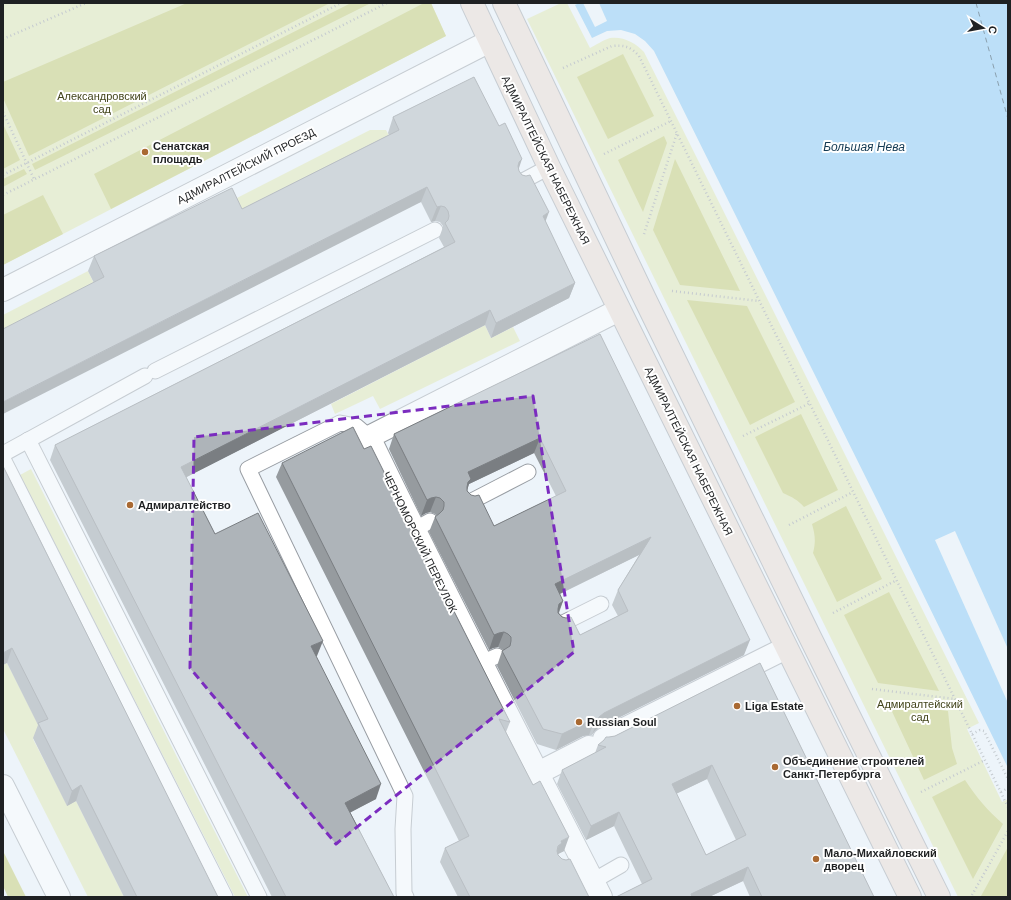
<svg xmlns="http://www.w3.org/2000/svg" width="1011" height="900" font-family="Arial,sans-serif">
<style>
.green{fill:#e1e6ac}
.forest{fill:#c1c765}
.water{fill:#80c5f5}
.pier{fill:#edf4fa}
.lines{fill:none;stroke-linecap:round;stroke-linejoin:round}
.ferry{stroke:#143a53;stroke-width:1;stroke-dasharray:5 4;stroke-linecap:butt}
.service-casing{stroke:#989da3;stroke-width:17}
.minor-casing{stroke:#989da3;stroke-width:24}
.secondary-casing{stroke:#989da3;stroke-width:24}
.path{stroke:#93989d;stroke-width:2.5;stroke-dasharray:1 3;stroke-linecap:butt}
.service{stroke:#fff;stroke-width:15}
.minor{stroke:#fff;stroke-width:22}
.secondary{stroke:#ecd9ce;stroke-width:22}
.wall{fill:#969b9f;fill-rule:evenodd}
.shaded-wall{fill:#7a7e82}
.building{fill:#aeb4b9;stroke:#7a7e82;fill-rule:evenodd}
.marked{fill:none;stroke:#7b2cbf;stroke-width:3;stroke-dasharray:8 5;stroke-linejoin:round}
.poi-dot{fill:#a96932;stroke:#fff;stroke-width:1.5}
.labels{text-anchor:middle;stroke-width:4;stroke-linejoin:round;paint-order:stroke}
.park-label{font-size:11px;fill:#43451c;stroke:#fff}
.poi-label{font-size:11px;font-weight:bold;fill:#1f2123;stroke:#fff;text-anchor:start}
.street-label{font-size:11px;fill:#1f2123;stroke:#fff}
.water-label{font-size:12px;font-style:italic;fill:#143a53;stroke:#fff}
</style>
<rect width="100%" height="100%" fill="#edf4fa"/>
<g class="green">
<polygon points="3,3 431,3 446,36 3,265"/>
<path d="M561,3h6l23,45c6,-3 13,-8 20,-10 13,-2 26,5 34,14l335,671 -12,6 35,73 6,-3v98h-50l-431,-878z"/>
<polygon points="370,130 386,130 394,145 237,224 227,203"/>
<polygon points="88,271 98,292 3,342 3,315"/>
<polygon points="485,325 491,338 513,327 520,341 380,409 373,396 335,414 331,404"/>
<polygon points="31,469 248,897 235,897 20,475"/>
<polygon points="7,663 43,734 33,739 67,805 76,801 124,897 88,897 3,729 3,665"/>
</g>
<g class="forest">
<polygon points="187,3 330,3 29,156 3,98 3,82"/>
<polygon points="351,3 371,3 35,170 32,164"/>
<polygon points="424,3 431,3 446,36 111,209 94,174"/>
<polygon points="623,54 654,116 608,139 577,77"/>
<polygon points="3,124 20,160 3,169"/>
<polygon points="664,136 667,143 643,212 618,160"/>
<polygon points="675,159 740,291 680,285 653,230"/>
<polygon points="24,169 27,174 3,187 3,179"/>
<polygon points="43,195 63,234 3,265 3,215"/>
<polygon points="687,300 747,306 795,402 750,425"/>
<path d="M801,414l37,76 -34,17c-6,-7 -12,-10 -21,-14l-28,-56z"/>
<path d="M846,506l36,73 -45,23 -24,-49c3,-12 2,-18 -1,-29z"/>
<polygon points="889,592 939,691 878,683 844,615"/>
<polygon points="888,703 948,711 952,748 957,764 924,780"/>
<path d="M965,780c12,18 22,30 38,44l-30,55 -41,-82z"/>
<polygon points="1008,847 1008,897 982,897 981,896"/>
<polygon points="3,851 26,897 8,897 3,886"/>
</g>
<polygon class="water" points="579,3 1008,3 1008,768 879,504 654,51 645,41 635,34 621,30 607,31 592,38 575,5"/>
<g class="pier">
<polygon points="583,3 599,3 607,21 595,27"/>
<polygon points="955,531 1008,649 1008,703 935,540"/>
</g>
<g class="lines">
<polyline class="ferry" points="976,3 1008,119"/>
<g class="service-casing">
<g id="service">
<polyline points="521,182 549,167"/>
<polyline points="155,371 435,230"/>
<polyline points="369,437 356,426 340,423 248,469 405,796 403,829 404,893 406,897"/>
<polyline points="28,440 259,897"/>
<polyline points="3,454 145,376"/>
<polyline points="3,459 225,897"/>
<polyline points="470,502 528,472"/>
<polyline points="414,530 430,521"/>
<polyline points="561,624 601,604"/>
<polyline points="481,663 497,656"/>
<polyline points="593,881 621,865"/>
</g>
</g>
<g class="minor-casing">
<g id="minor">
<polyline points="3,290 490,41"/>
<polyline points="604,739 786,648"/>
<polyline points="538,773 589,747"/>
<polyline points="3,786 59,897"/>
<path d="M601,897c-78,-153 -157,-305 -232,-460l250,-127"/>
</g>
</g>
<g class="secondary-casing">
<g id="secondary">
<polyline points="472,3 549,167 910,897"/>
<polyline points="504,3 645,299 810,637 939,897"/>
</g>
</g>
<g class="path">
<polyline points="3,39 86,3"/>
<path d="M563,68l49,-22c12,-1 18,0 27,10l369,751"/>
<polyline points="3,112 34,179"/>
<polyline points="604,154 671,121"/>
<polyline points="3,175 341,3"/>
<polyline points="3,195 387,3"/>
<polyline points="644,234 677,133"/>
<polyline points="672,291 759,301"/>
<polyline points="743,436 810,403"/>
<polyline points="789,525 853,492"/>
<polyline points="833,613 897,580"/>
<polyline points="872,689 955,699"/>
<polyline points="972,734 980,730 984,731 1008,779"/>
<polyline points="921,792 985,760"/>
<polyline points="1001,792 1008,788"/>
<polyline points="972,895 1008,831"/>
</g>
<use href="#service" class="service"/>
<use href="#minor" class="minor"/>
<use href="#secondary" class="secondary"/>
</g>
<g class="wall">
<polygon points="393,117 518,170 545,221 575,283 569,298 491,338 485,325 186,477 215,534 317,656 316,656 376,799 350,812 394,897 272,897 50,460 55,445 444,247 439,238 443,227 443,226 440,222 435,221 431,222 421,202 94,283 88,271 94,256 242,209 389,135 388,133"/>
<path d="M600,334l144,321 -146,73 -4,4 -2,3h-3l-6,1 -27,14 -19,-6 -40,-78 5,-15 1,-1 -5,-3 -5,1 -4,2 -60,-118 6,-15 2,-1 -2,-2 -5,-2 -4,1 -5,3 -32,-67 5,-15zM534,453l22,43 -62,30 -27,-36 2,-6zM639,555l-21,35 -6,15 6,11 -38,19 -21,-22 4,-12 -3,-7z"/>
<polygon points="364,449 420,544 510,722 506,732 564,851 558,854 558,855 589,897 458,897 440,862 445,848 459,841 276,477 282,463"/>
<polygon points="3,466 218,897 124,897 76,801 67,806 33,738 38,725 7,663"/>
<path d="M760,663l114,234h-124l-7,-16 -34,16h-93l26,-13 -28,-58 -28,14 -29,-56 5,-14 33,-17 3,-8 11,-8 6,-1zM707,779l29,61 -30,15 -30,-61z"/>
</g>
<g class="shaded-wall">
<polygon points="522,159 517,174 514,177 519,162"/>
<polygon points="427,187 421,202 3,414 3,402"/>
<polygon points="441,206 435,221 431,222 437,207"/>
<polygon points="549,212 543,228 543,216"/>
<polygon points="575,283 569,298 491,338 496,323"/>
<polygon points="490,310 485,325 175,483 181,467"/>
<polygon points="540,438 534,453 469,484 466,494 468,472"/>
<polygon points="436,497 430,512 426,513 421,516 427,500 431,498"/>
<polygon points="651,537 645,552 549,599 555,584"/>
<polygon points="563,601 557,616 553,619 559,604"/>
<polygon points="504,632 498,647 493,648 489,650 494,635 499,633"/>
<polygon points="750,640 744,655 598,728 594,732 592,735 599,717 604,713"/>
<polygon points="323,641 317,656 306,661 311,646"/>
<polygon points="12,648 7,663 3,665 3,653"/>
<polygon points="595,719 589,735 583,736 556,750 562,734 589,721"/>
<polygon points="712,765 707,779 667,798 672,784"/>
<polygon points="381,784 376,799 340,818 345,803"/>
<polygon points="81,785 76,801 67,806 72,791"/>
<polygon points="619,812 614,826 586,840 591,826"/>
<polygon points="569,837 564,851 558,854 553,860 561,841"/>
<polygon points="748,867 743,881 709,897 690,897 691,894"/>
</g>
<g class="building">
<polygon points="474,77 499,126 505,123 522,159 519,162 518,166 519,171 522,175 526,176 530,175 549,212 543,216 575,283 496,323 490,310 181,467 215,534 258,513 323,641 311,646 381,784 345,803 394,897 286,897 55,445 455,242 445,223 448,220 449,216 448,211 445,207 441,206 437,207 427,187 3,402 3,329 104,277 94,256 232,188 242,209 399,130 393,117"/>
<path d="M600,334l150,306 -146,73 -5,4 -1,3 -3,-1 -6,2 -27,13 -19,-5 -41,-78 8,-5 1,-5v-4l-3,-3 -4,-2 -5,1 -5,2 -59,-118 5,-4 3,-3 1,-4v-4l-4,-4 -4,-1 -5,1 -4,2 -33,-66zM540,438l26,53 -72,35 -15,-31 -4,1 -4,-1 -4,-4v-4l1,-5 3,-3 -3,-7zM651,537l-33,53 10,21 -48,24 -9,-18 -5,1 -4,-1 -4,-4v-4l1,-5 4,-3 -8,-17z"/>
<polygon points="353,427 364,449 371,446 420,544 510,722 499,719 533,785 540,781 569,837 561,841 562,843 558,846 557,851 558,855 562,859 566,860 570,859 589,897 470,897 445,848 469,836 282,463"/>
<polygon points="3,466 218,897 137,897 81,785 72,791 38,723 48,719 12,648 3,653"/>
<path d="M760,663l114,234h-112l-14,-30 -57,27 1,3h-76l36,-18 -33,-67 -28,14 -29,-56 44,-23 -8,-2 6,-5 2,-3h3l6,-1zM712,765l34,70 -40,20 -34,-71z"/>
</g>
<path d="M0 0H1011V900H0ZM533,396l41,256 -238,192 -146,-176 4,-231z" fill="#edf4fa" fill-opacity=".55" fill-rule="evenodd"/>
<path class="marked" d="M533,396l41,256 -238,192 -146,-176 4,-231z"/>
<g class="poi-dot">
<circle cx="145" cy="152" r="4"/>
<circle cx="130" cy="505" r="4"/>
<circle cx="737" cy="706" r="4"/>
<circle cx="579" cy="722" r="4"/>
<circle cx="775" cy="767" r="4"/>
<circle cx="816" cy="859" r="4"/>
</g>
<g class="labels">
<g class="park-label">
<text x="102" y="100">Александровский<tspan x="102" dy="13">сад</tspan></text>
<text x="920" y="708">Адмиралтейский<tspan x="920" dy="13">сад</tspan></text>
</g>
<g class="poi-label">
<text x="153" y="150">Сенатская<tspan x="153" dy="13">площадь</tspan></text>
<text x="138" y="509">Адмиралтейство</text>
<text x="745" y="710">Liga Estate</text>
<text x="587" y="726">Russian Soul</text>
<text x="783" y="765">Объединение строителей<tspan x="783" dy="13">Санкт-Петербурга</tspan></text>
<text x="824" y="857">Мало-Михайловский<tspan x="824" dy="13">дворец</tspan></text>
</g>
<g class="street-label">
<text transform="translate(546 160) rotate(64)" y="4">АДМИРАЛТЕЙСКАЯ НАБЕРЕЖНАЯ</text>
<text transform="translate(246 166) rotate(-27)" y="4">АДМИРАЛТЕЙСКИЙ ПРОЕЗД</text>
<text transform="translate(689 451) rotate(64)" y="4">АДМИРАЛТЕЙСКАЯ НАБЕРЕЖНАЯ</text>
<text transform="translate(420 542) rotate(64)" y="4">ЧЕРНОМОРСКИЙ ПЕРЕУЛОК</text>
</g>
<g class="water-label">
<text x="864" y="151">Большая Нева</text>
</g>
</g>
<rect width="1011" height="900" fill="none" stroke="#1f2123" stroke-width="8"/>
<g transform="translate(983 28) rotate(101)" stroke="#ffffff" stroke-width="3" paint-order="stroke">
<path d="M0-3L7 15L0 10L-7 15Z" fill="#1f2123"/>
<text y="-6" font-size="11" font-weight="bold" text-anchor="middle" fill="#1f2123">С</text>
</g>
</svg>
